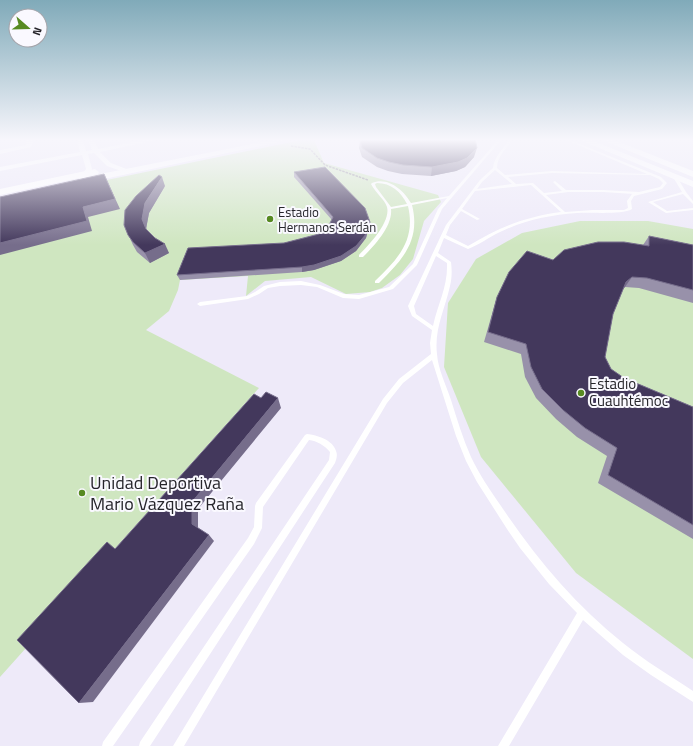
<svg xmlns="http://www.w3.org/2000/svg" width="693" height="746" font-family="'Titillium Web',sans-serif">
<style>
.green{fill:#cfe6c0}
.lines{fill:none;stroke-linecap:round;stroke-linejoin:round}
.path{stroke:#94919c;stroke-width:1.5;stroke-dasharray:2.5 1;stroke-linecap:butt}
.service{fill:#fff;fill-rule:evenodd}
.minor{fill:#fff;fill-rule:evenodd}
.tertiary{fill:#fff;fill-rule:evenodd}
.secondary{fill:#fff;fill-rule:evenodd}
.wall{fill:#9891aa}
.shaded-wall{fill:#766d8b}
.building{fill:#43385c;stroke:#766d8b}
.poi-dot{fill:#578a21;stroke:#faf9ff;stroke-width:1.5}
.labels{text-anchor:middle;stroke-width:4;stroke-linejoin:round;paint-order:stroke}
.far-poi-label{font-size:13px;fill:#26252b;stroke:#faf9ff;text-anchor:start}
.poi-label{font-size:15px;fill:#26252b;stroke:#faf9ff;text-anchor:start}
.near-poi-label{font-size:18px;fill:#26252b;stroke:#faf9ff;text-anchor:start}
</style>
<rect width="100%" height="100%" fill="#eeeaf9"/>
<g class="green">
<polygon points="301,140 314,140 324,163 438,195 441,202 424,221 413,259 400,275 382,288 370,292 346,294 311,277 265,281 246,296 248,276 180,280 178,290 169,311 146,330 259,388 0,677 0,202"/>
<polygon points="580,221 648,221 693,229 693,659 576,573 481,457 444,367 448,303 476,259 522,233"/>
</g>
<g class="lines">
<polyline class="path" points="291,146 310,149 325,165 368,180"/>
<g class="service">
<path d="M498,140h3l-59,69 -25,56 -24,24 -34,10 -16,-1 -26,-11 -16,-2 -21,1 -12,2 -9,6 -11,5 -48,7 -3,-2 3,-2 47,-6 8,-4 9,-6 16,-4 21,-1 19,4 24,9 15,1 30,-8 24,-23 25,-55 9,-11 -35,7c9,36 -10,55 -33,78h-4v-2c23,-22 41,-41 33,-75l-17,3c2,17 -17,37 -28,48h-4v-2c10,-10 32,-33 28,-48 -2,-7 -12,-15 -16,-23l1,-1c15,-7 32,7 39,20l38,-7zM377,183c14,0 24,9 30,21l-16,3 -15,-20 -1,-3z"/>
<path d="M509,140h3c-6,9 -15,17 -15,28l8,7 47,-4 95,3 -81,-34h4l91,37 6,6 -5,6 -28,7 -3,5 1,8c-10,6 -41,3 -55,4 -27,2 -52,7 -77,19 -11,5 -21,13 -32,17l-24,-11 -6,15 13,9c1,8 1,16 -1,24 -5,23 -16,43 -13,68 1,15 9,31 14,46 6,19 12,39 20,57 8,17 19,33 30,49 34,51 74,99 122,137 22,18 46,32 70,48v11l-42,-27 -28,-20 -40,-35 -74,126h-11l79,-133 -28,-29 -29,-36 -13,-19 -30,-47 -11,-21 -10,-25 -24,-76 -29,23 -16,20 -203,343h-11l210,-347 16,-20 32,-25 -1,-11 2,-13 -20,-14 -4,-10 38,-81 34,-45 13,-12c1,-11 10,-19 16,-28zM495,170l17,14 -35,5 5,-7zM552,173l98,2 9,4 4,4 -3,4 -21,5 -36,-2h-37l-11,-9 -2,1 9,9 -18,2 -11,-10 -17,1 -8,-7zM531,185l30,27c-37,5 -61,15 -93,34l-22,-11 4,-10 11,-14 16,9 3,-1 -18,-10 13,-18zM568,192h35l31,2h-2l-5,7 1,7 -4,2h-31l-28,2 -19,-17zM436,256l11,7c1,24 -9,40 -14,63l-17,-12 -2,-8z"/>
<polygon points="674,176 677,177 686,192 693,201 693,204 683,194 653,202 667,211 693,208 693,210 666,213 648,202 682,192 673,177"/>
<path d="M307,434c10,1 26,6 29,17 2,4 0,9 -1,12l-185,283h-11l1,-4 189,-282 1,-8c-6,-7 -13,-11 -21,-12l-46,67 -1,21 -8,16 -141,202h-11l1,-4 145,-204 6,-11 1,-21 1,-3 49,-68z"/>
</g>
<g class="minor">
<polygon points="27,140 33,140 31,147 0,154 0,150 26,145"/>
<polygon points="77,140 83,140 86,151 92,150 88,140 94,140 98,149 142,140 156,140 100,152 111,163 129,170 129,172 127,173 107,166 94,153 88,154 92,169 85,182 82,182 78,180 86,169 82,155 0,171 0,167 80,152"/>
</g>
<g class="tertiary">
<polygon points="272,140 289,140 85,183 81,180 85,177"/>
<polygon points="580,140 591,140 693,181 693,187"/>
<polygon points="95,169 99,172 98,174 0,195 0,189"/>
</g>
<polygon class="secondary" points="602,140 614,140 693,171 693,177"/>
</g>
<g class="wall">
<polygon points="360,140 474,157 465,167 456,171 431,176 402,174 388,171 377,167 362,157 359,148"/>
<polygon points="294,172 369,227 366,238 356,251 341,261 314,270 302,272 180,280 177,275 284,243 319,234 328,227 332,220 294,177"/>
<polygon points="165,186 149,213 146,229 169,253 150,263 137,252 133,245 124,225"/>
<polygon points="649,236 693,245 693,303 639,288 625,287 623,289 613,314 605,357 611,369 624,378 693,407 693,539 598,483 607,456 577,437 556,419 536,398 525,377 521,354 484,342 494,307 497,297 553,260 643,245"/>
</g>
<g class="shaded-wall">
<polygon points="477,148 474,157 465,167 456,171 431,176 432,167"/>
<polygon points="104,174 120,209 88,217 92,231 0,255 0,243 83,207"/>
<polygon points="162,177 165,186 149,213 146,229 142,219 145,203"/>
<polygon points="370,222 369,227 366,238 356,251 341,261 314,270 302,272 302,267"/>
<polygon points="165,244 169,253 150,263 145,253"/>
<polygon points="632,277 625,287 619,292 626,282"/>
<polygon points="278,398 281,408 198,509 198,530 192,524 192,502"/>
<polygon points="209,535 214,541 93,702 79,703"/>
</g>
<g class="building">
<polygon points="360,140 475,140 476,143 477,148 467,158 458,162 432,167 403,165 389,162 377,158 362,148"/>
<polygon points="325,167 365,208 370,222 367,233 356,246 341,256 314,265 302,267 177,275 188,248 284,243 319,234 328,227 333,217 294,172"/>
<polygon points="104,174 115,199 83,207 87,221 0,243 0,197"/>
<polygon points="159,175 162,177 145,203 142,219 146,229 155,238 165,244 145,253 133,242 128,235 124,225 125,210 136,196"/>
<polygon points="649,236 693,245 693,290 647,278 632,277 626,282 613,314 605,357 611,369 624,378 693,407 693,525 608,475 617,448 585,428 563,410 542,389 531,367 526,344 488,332 497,297 509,272 527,251 553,260 564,250 598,242 624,242 649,246"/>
<polygon points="266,392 278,398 192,502 192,524 209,535 79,703 17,640 107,542 115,549 254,394 261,398"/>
</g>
<linearGradient id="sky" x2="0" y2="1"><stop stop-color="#80aab9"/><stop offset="0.57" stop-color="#f7f6fc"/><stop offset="1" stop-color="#f7f6fc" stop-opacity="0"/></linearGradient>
<rect width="693" height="245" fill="url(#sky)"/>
<g class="poi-dot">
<circle cx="270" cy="219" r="4"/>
<circle cx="581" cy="393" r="4"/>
<circle cx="82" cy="493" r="4"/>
</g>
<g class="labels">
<g class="far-poi-label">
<text x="278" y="217">Estadio<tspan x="278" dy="15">Hermanos Serdán</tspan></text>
</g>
<g class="poi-label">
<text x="589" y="389">Estadio<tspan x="589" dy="17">Cuauhtémoc</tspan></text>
</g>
<g class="near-poi-label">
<text x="90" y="489">Unidad Deportiva<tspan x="90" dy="21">Mario Vázquez Raña</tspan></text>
</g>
</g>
<g transform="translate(28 28) rotate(110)"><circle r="19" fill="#faf9ff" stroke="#a5a4aa"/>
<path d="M0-3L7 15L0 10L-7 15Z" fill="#578a21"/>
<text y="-6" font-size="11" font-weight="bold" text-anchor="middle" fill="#26252b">N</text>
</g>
</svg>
